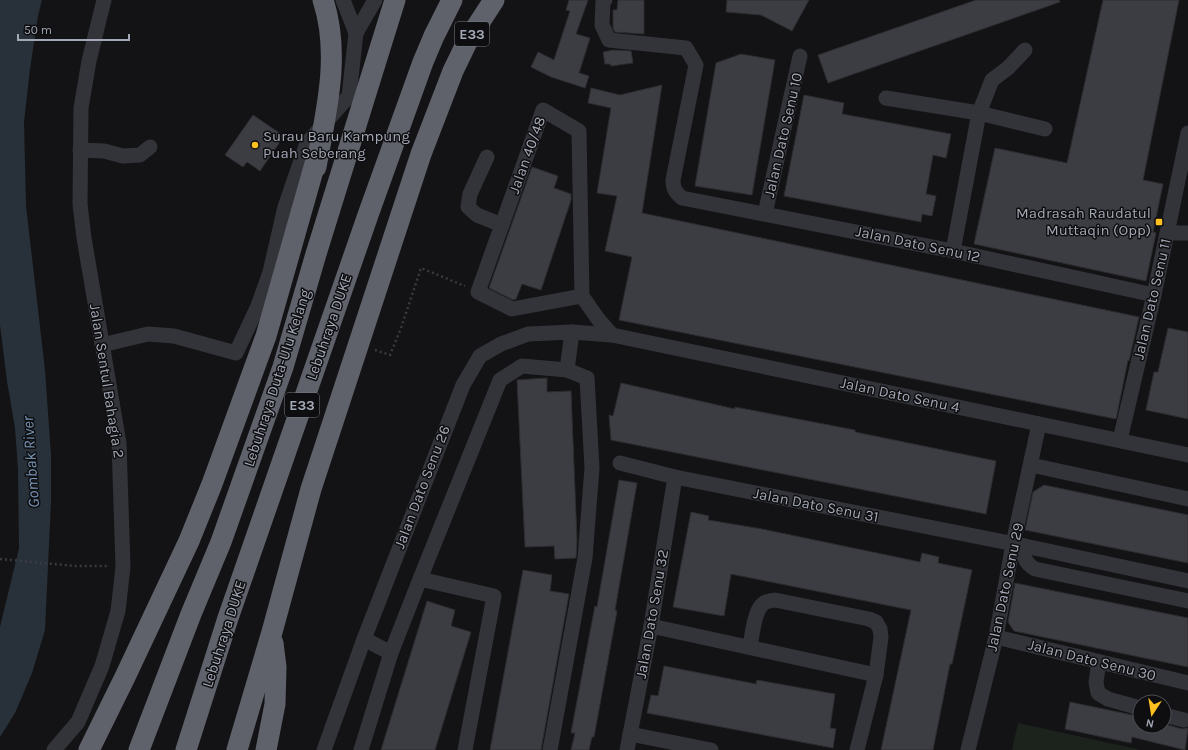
<svg xmlns="http://www.w3.org/2000/svg" width="1188" height="750" font-family="Karla,sans-serif">
<style>
.green{fill:#1b231c}
.water{fill:#283139}
.building{fill:#3c3d42;stroke:#2d2c31}
.lines{fill:none;stroke-linecap:round;stroke-linejoin:round}
.path{stroke:#393b41;stroke-width:2.5;stroke-dasharray:2 3;stroke-linecap:butt}
.minor{stroke:#33343a;stroke-width:15}
.highway{stroke:#5f626b;stroke-width:21}
.poi-dot{fill:#ffc020;stroke:#0e0e10;stroke-width:1.5}
.labels{text-anchor:middle;stroke-width:3;stroke-linejoin:round;paint-order:stroke}
.shield{fill:#0e0e10;stroke:#767a84;stroke-width:1}
.shield-label{font-size:14px;font-weight:bold;fill:#a3a8b6}
.street-label{font-size:15px;fill:#a3a8b6;stroke:#0e0e10}
.poi-label{font-size:15px;fill:#a3a8b6;stroke:#0e0e10;text-anchor:start}
.water-label{font-size:16px;font-style:italic;fill:#7694b5;stroke:#0e0e10}
</style>
<rect width="100%" height="100%" fill="#131315"/>
<polygon class="green" points="1018,723 1141,750 1012,750"/>
<polygon class="water" points="0,0 42,0 38,16 30,69 24,122 26,206 45,370 51,455 51,501 45,630 32,673 15,713 0,737 0,627 19,548 18,470 15,428 7,381 0,325"/>
<g class="building">
<polygon points="569,0 588,0 576,34 590,38 579,73 589,76 585,88 551,77 531,67 538,52 554,60 570,11 566,10"/>
<polygon points="618,0 644,0 644,34 615,32 613,28 613,10 617,10"/>
<polygon points="727,0 809,0 792,31 761,15 726,12"/>
<polygon points="976,0 1059,0 1060,2 828,83 818,55"/>
<polygon points="1103,0 1179,0 1143,180 1163,184 1153,232 1156,233 1146,281 974,244 995,148 1067,163"/>
<polygon points="613,50 631,51 633,63 611,66 610,64 605,64 603,52"/>
<polygon points="741,54 775,60 752,195 695,186 716,63"/>
<polygon points="662,85 642,213 1139,317 1129,361 1128,360 1116,419 619,320 632,257 605,251 617,196 597,193 611,108 588,103 591,88 620,95"/>
<polygon points="804,95 844,103 842,114 951,134 946,158 933,155 926,194 936,196 932,216 922,214 921,222 784,196"/>
<polygon points="253,115 284,136 260,171 247,162 243,167 225,155"/>
<polygon points="532,167 558,176 554,188 571,194 571,200 541,290 522,284 516,299 513,300 489,288"/>
<polygon points="1168,328 1188,332 1188,419 1146,410 1154,372 1158,372"/>
<polygon points="547,378 547,392 571,391 577,540 576,558 555,559 554,546 525,547 517,380"/>
<polygon points="621,383 735,409 735,407 855,430 855,432 996,461 986,514 611,440 609,415 613,416"/>
<polygon points="619,480 637,483 615,610 617,611 594,737 592,737 589,750 571,750 575,733 571,733 595,606 597,607"/>
<polygon points="1044,485 1188,515 1188,563 1025,530 1033,492"/>
<polygon points="691,512 709,516 708,520 762,529 920,562 922,553 939,557 938,563 972,570 952,664 950,664 933,750 881,750 911,610 731,574 724,616 673,607"/>
<polygon points="523,570 552,575 550,591 569,594 541,750 490,750"/>
<polygon points="1015,583 1188,618 1188,667 1014,631 1008,622"/>
<polygon points="427,601 455,610 451,626 471,632 435,750 381,750"/>
<polygon points="664,666 756,684 757,680 835,694 830,728 836,729 833,748 647,713 651,695 658,696"/>
<polygon points="1070,702 1137,716 1140,718 1140,726 1164,726 1164,724 1182,729 1188,728 1185,750 1132,737 1131,743 1065,729"/>
</g>
<g class="lines">
<g class="path">
<polyline points="375,350 390,355 401,328 421,268 465,286"/>
<polyline points="0,559 75,566 109,566"/>
</g>
<g class="minor">
<path d="M605,0l-2,2 -1,23 7,15 77,8 10,17 -23,115c0,8 2,12 9,18l271,53 201,44"/>
<polyline points="356,33 375,0"/>
<polyline points="886,98 979,113 1045,129"/>
<polyline points="80,150 104,151 123,156 140,155 150,147"/>
<polyline points="487,157 470,194 468,207 477,215 502,225"/>
<polyline points="765,214 800,56"/>
<polyline points="1167,233 1188,233"/>
<polyline points="953,251 979,113 992,80 1008,68 1025,50"/>
<polyline points="582,296 512,309 478,292 543,110 579,131 582,296 598,319 612,335"/>
<polyline points="102,345 148,334 174,336 236,353 258,306 270,272 285,207 307,143 349,96 356,33 343,0"/>
<polyline points="1120,440 1154,295 1188,133"/>
<polyline points="620,463 675,477 1025,546 1188,581"/>
<polyline points="1031,465 1188,499"/>
<path d="M1025,546c-1,12 -1,16 10,23l153,32"/>
<polyline points="420,579 494,596 465,750"/>
<polyline points="651,626 876,675"/>
<polyline points="996,637 1188,683"/>
<polyline points="364,639 391,653"/>
<path d="M750,647c2,-11 4,-33 11,-41 3,-5 9,-5 14,-6l94,19 7,3 4,7 1,8 -5,38 -19,75"/>
<polyline points="1099,662 1096,682 1098,693 1108,699 1140,708"/>
<polyline points="1164,715 1184,720"/>
<polyline points="630,734 711,750"/>
<polyline points="54,750 78,722 102,666 118,611 123,567 119,443 84,238 80,204 81,108 89,61 104,0"/>
<polyline points="324,750 364,639 463,385 480,356 501,344 528,334 572,332 612,335 1188,455"/>
<polyline points="361,750 391,653 420,579 500,380 522,366 567,370"/>
<polyline points="550,750 585,558 592,468 587,378 567,370 572,332"/>
<polyline points="627,750 651,626 675,477"/>
<polyline points="968,750 996,637 1013,544 1039,424"/>
</g>
<g class="highway">
<path d="M316,167c10,-55 25,-112 7,-167"/>
<polyline points="89,750 125,677 189,541 212,484 266,336 318,153"/>
<polyline points="139,750 191,614 221,542 283,367 316,254 395,0"/>
<polyline points="186,750 228,618 368,215 423,62 434,36 452,0"/>
<polyline points="237,750 272,632 311,489 421,154 453,71 468,40 494,0"/>
<polyline points="266,750 275,704 276,667 273,643"/>
</g>
</g>
<g class="poi-dot">
<circle cx="255" cy="145" r="4"/>
<rect x="1155" y="218" width="8" height="8" rx="2"/>
</g>
<g class="labels">
<g class="shield">
<rect x="455" y="22" width="34" height="24" rx="3"/>
<rect x="285" y="393" width="34" height="24" rx="3"/>
</g>
<g class="shield-label">
<text x="472" y="39">E33</text>
<text x="302" y="410">E33</text>
</g>
<g class="street-label">
<text transform="translate(783 135) rotate(-77)" y="5">Jalan Dato Senu 10</text>
<text transform="translate(527 155) rotate(-70)" y="5">Jalan 40/48</text>
<text transform="translate(918 244) rotate(12)" y="5">Jalan Dato Senu 12</text>
<text transform="translate(1152 299) rotate(-77)" y="5">Jalan Dato Senu 11</text>
<text transform="translate(329 327) rotate(-71)" y="5">Lebuhraya DUKE</text>
<text transform="translate(277 378) rotate(-72)" y="5">Lebuhraya Duta-Ulu Kelang</text>
<text transform="translate(107 381) rotate(81)" y="5">Jalan Sentul Bahagia 2</text>
<text transform="translate(900 395) rotate(12)" y="5">Jalan Dato Senu 4</text>
<text transform="translate(422 487) rotate(-69)" y="5">Jalan Dato Senu 26</text>
<text transform="translate(816 505) rotate(11)" y="5">Jalan Dato Senu 31</text>
<text transform="translate(1005 587) rotate(-78)" y="5">Jalan Dato Senu 29</text>
<text transform="translate(652 614) rotate(-80)" y="5">Jalan Dato Senu 32</text>
<text transform="translate(224 634) rotate(-72)" y="5">Lebuhraya DUKE</text>
<text transform="translate(1092 660) rotate(14)" y="5">Jalan Dato Senu 30</text>
</g>
<g class="poi-label">
<text x="263" y="141">Surau Baru Kampung<tspan x="263" dy="17">Puah Seberang</tspan></text>
<text x="1151" y="218" text-anchor="end">Madrasah Raudatul<tspan x="1151" dy="17">Muttaqin (Opp)</tspan></text>
</g>
<g class="water-label">
<text transform="translate(30 462) rotate(-94)" y="6">Gombak River</text>
</g>
</g>
<g transform="translate(1152 714) rotate(192)"><circle r="19" fill="#0e0e10" stroke="#4a4c52"/>
<path d="M0-3L7 15L0 10L-7 15Z" fill="#ffc020"/>
<text y="-6" font-size="11" font-weight="bold" text-anchor="middle" fill="#a3a8b6">N</text>
</g>
<path d="M18 34v6h111v-6" fill="none" stroke="#a3a8b6" stroke-width="2"/>
<text x="24" y="34" font-size="12" fill="#a3a8b6" stroke="#0e0e10" stroke-width="3" paint-order="stroke">50 m</text>
</svg>
